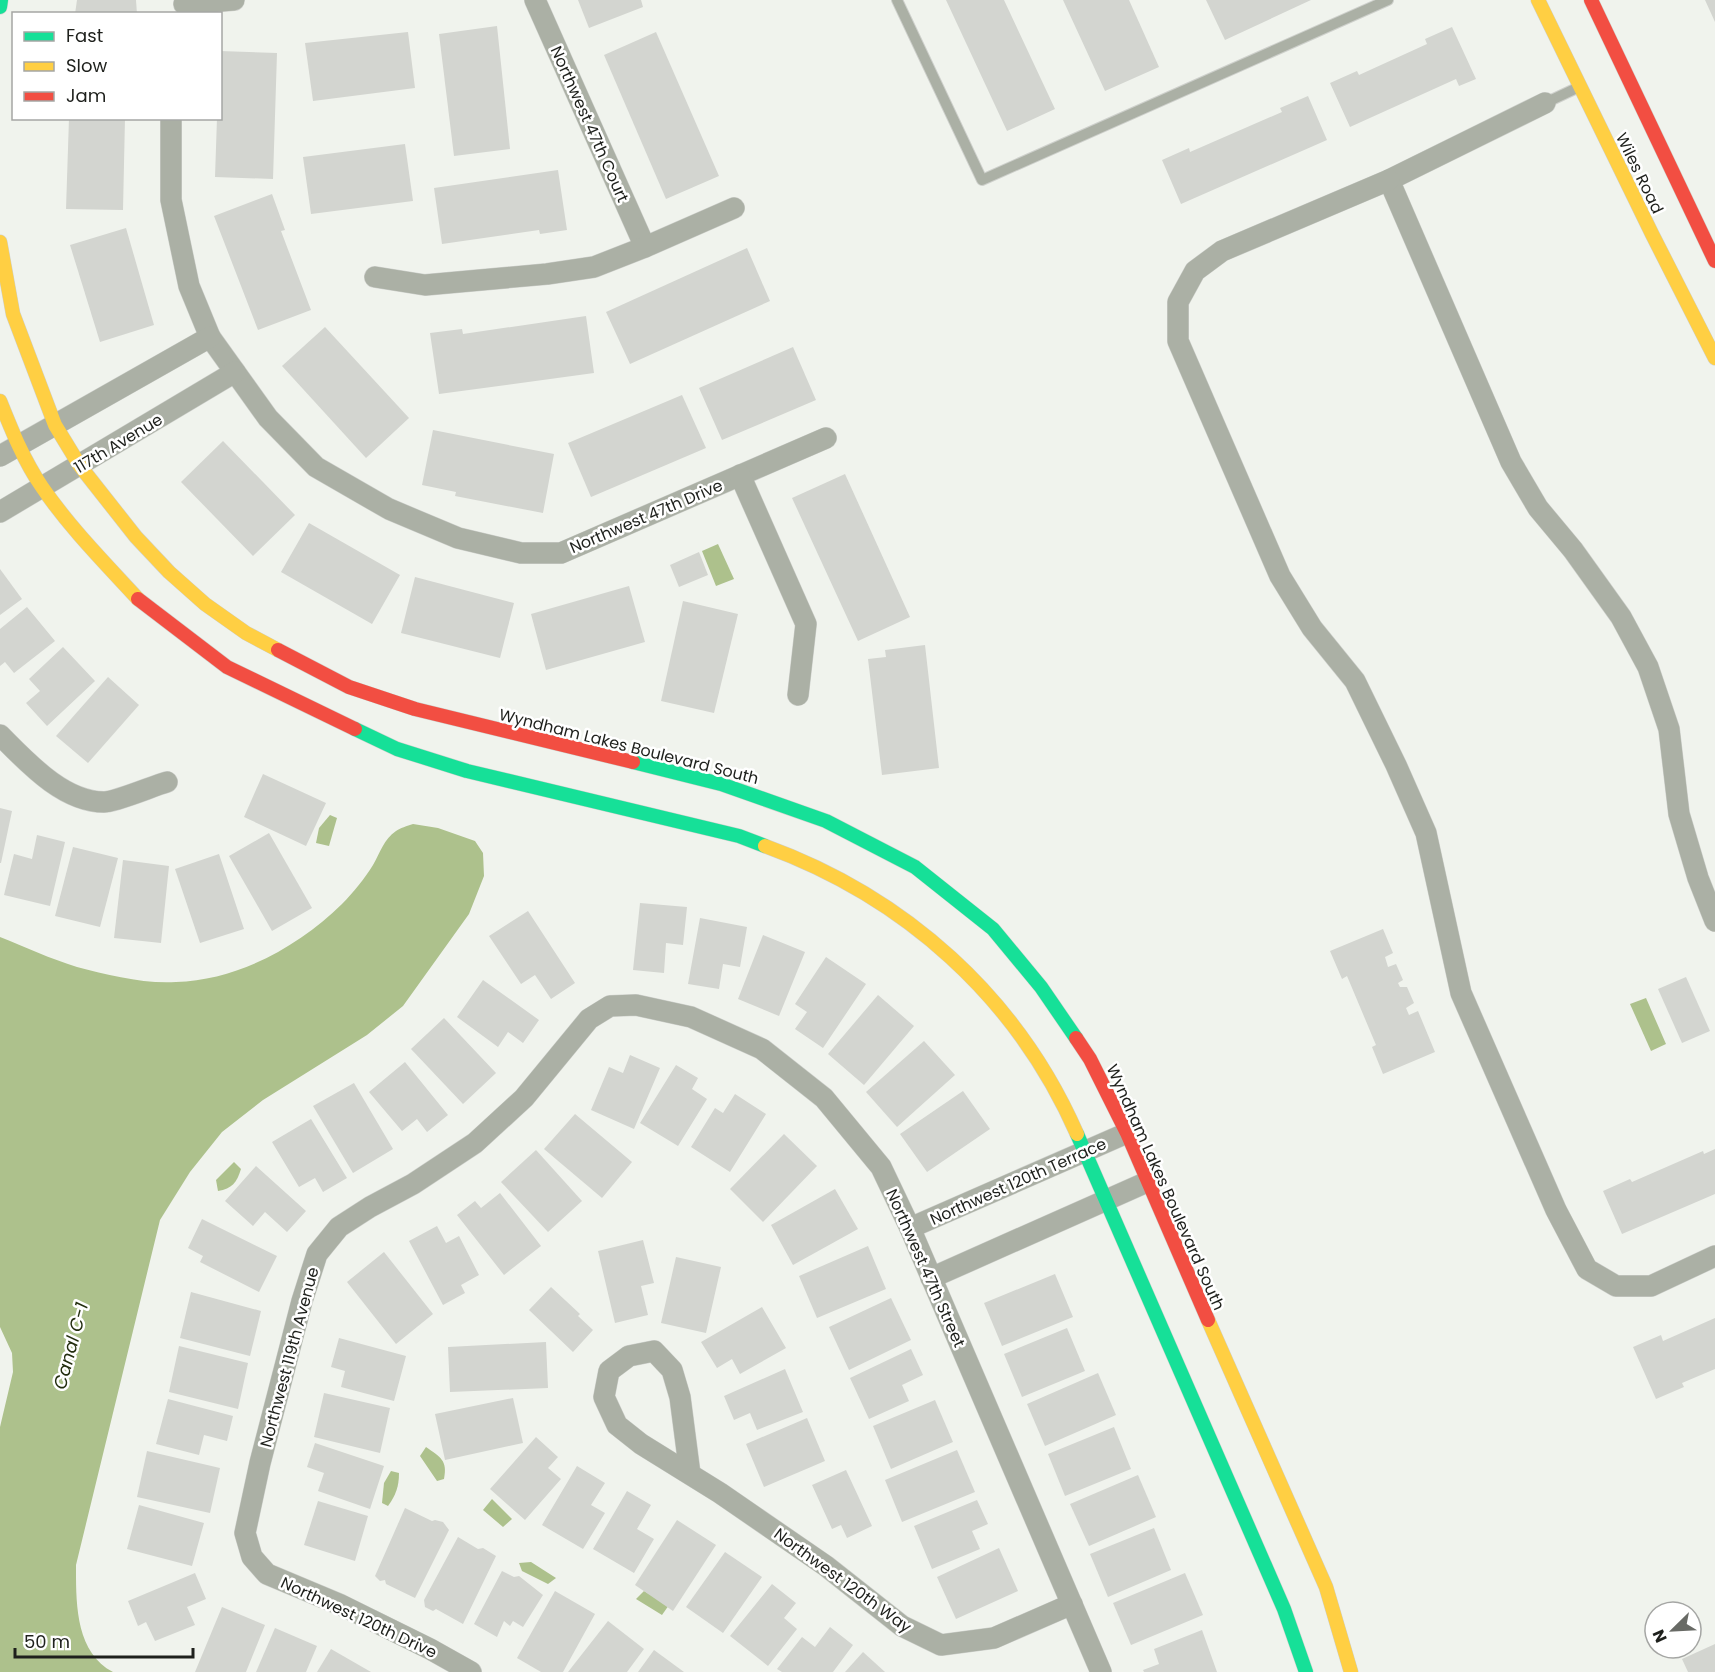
<svg xmlns="http://www.w3.org/2000/svg" width="1715" height="1672" font-family="Poppins,sans-serif">
<style>
.water{fill:#adc18c}
.building{fill:#d3d5d0}
.lines{fill:none;stroke-linecap:round;stroke-linejoin:round}
.lane-casing{stroke:#ced0cc;stroke-width:12}
.street-casing{stroke:#ced0cc;stroke-width:22}
.fast-casing{stroke:#ced0cc;stroke-width:15}
.slow-casing{stroke:#ced0cc;stroke-width:15}
.jam-casing{stroke:#ced0cc;stroke-width:15}
.lane{stroke:#abb0a5;stroke-width:10}
.street{stroke:#abb0a5;stroke-width:21}
.fast{stroke:#16e098;stroke-width:14}
.slow{stroke:#ffcf43;stroke-width:14}
.jam{stroke:#f24e42;stroke-width:14}
.labels{text-anchor:middle;stroke-width:5;stroke-linejoin:round;paint-order:stroke}
.street-label{font-size:16px;fill:#1e201c;stroke:#fff}
.water-label{font-size:18px;font-style:italic;fill:#232e0f;stroke:#fff}
</style>
<rect width="100%" height="100%" fill="#f0f3ed"/>
<g class="water">
<polygon points="718,544 734,579 716,586 702,551"/>
<polygon points="330,815 337,818 329,846 316,843 319,828"/>
<path d="M413,824l25,4 37,13 8,12 1,23 -15,38 -66,92 -36,29 -104,65 -41,32 -32,40 -30,48 -84,345c0,37 -1,87 37,107h-113v-245l13,-55 -1,-19 -12,-26v-390c25,10 51,22 77,30 31,8 66,17 99,15 62,-2 122,-35 166,-78 11,-11 23,-26 31,-39 7,-12 11,-26 23,-34 4,-3 11,-5 17,-7z"/>
<polygon points="1646,998 1666,1044 1651,1051 1630,1004"/>
<path d="M234,1162l7,7c-4,13 -9,20 -23,22l-2,-11z"/>
<path d="M426,1447c14,10 22,13 18,32l-7,2 -17,-25z"/>
<path d="M391,1471l8,2c0,13 -3,22 -11,33l-6,-3 2,-20z"/>
<polygon points="492,1499 512,1519 503,1527 483,1510"/>
<polygon points="531,1562 556,1578 548,1584 522,1571 519,1563"/>
<polygon points="644,1591 669,1605 662,1615 636,1599"/>
</g>
<g class="building">
<polygon points="77,0 136,0 137,14 75,14"/>
<polygon points="578,0 641,0 643,7 589,28"/>
<polygon points="946,0 1004,0 1055,109 1007,131"/>
<polygon points="1063,0 1129,0 1159,67 1105,91"/>
<polygon points="1206,0 1311,0 1225,40"/>
<polygon points="1705,0 1715,0 1715,22"/>
<polygon points="497,26 510,149 454,156 439,34"/>
<polygon points="1452,27 1476,79 1459,86 1456,79 1350,127 1330,83 1357,71 1359,75 1427,44 1425,39"/>
<polygon points="408,32 415,88 313,101 305,43"/>
<polygon points="656,32 719,176 666,199 604,55"/>
<polygon points="220,51 277,53 273,179 215,177 217,118 220,118"/>
<polygon points="1308,96 1327,140 1181,204 1162,160 1189,148 1190,152 1282,112 1280,108"/>
<polygon points="69,118 125,118 123,210 66,209"/>
<polygon points="405,144 413,201 311,214 303,157"/>
<polygon points="558,170 567,230 540,234 539,230 442,244 434,188"/>
<polygon points="272,194 285,230 281,231 311,310 258,330 214,216"/>
<polygon points="126,228 154,325 100,342 70,245"/>
<polygon points="747,248 770,301 630,364 606,312"/>
<polygon points="586,316 594,373 439,394 430,333 462,329 463,334"/>
<polygon points="325,327 409,418 366,458 282,366"/>
<polygon points="793,347 816,400 722,440 699,388"/>
<polygon points="682,395 706,448 591,497 568,443"/>
<polygon points="433,430 554,454 543,513 455,496 456,492 422,485"/>
<polygon points="223,441 295,515 253,556 181,482"/>
<polygon points="845,474 910,617 858,641 792,498"/>
<polygon points="309,523 400,575 372,624 281,572"/>
<polygon points="699,552 708,575 679,587 670,565"/>
<polygon points="0,569 22,599 0,615"/>
<polygon points="415,577 514,603 500,658 401,633"/>
<polygon points="629,586 645,642 546,670 531,614"/>
<polygon points="683,601 738,614 714,713 661,701"/>
<polygon points="27,607 55,641 14,673 5,662 0,666 0,629"/>
<polygon points="925,645 939,768 882,775 868,659 886,657 885,650"/>
<polygon points="63,647 95,681 47,726 26,703 40,691 29,679"/>
<polygon points="108,677 139,705 88,763 56,736"/>
<polygon points="263,774 326,803 306,846 244,817"/>
<polygon points="0,808 12,811 1,863 0,863"/>
<polygon points="269,833 312,908 272,931 229,856"/>
<polygon points="37,835 65,842 50,906 4,895 14,854 32,859"/>
<polygon points="73,847 118,858 100,927 55,916"/>
<polygon points="219,854 244,929 200,943 175,869"/>
<polygon points="123,860 169,866 161,943 114,938"/>
<polygon points="640,903 687,907 683,945 666,943 664,973 633,970"/>
<polygon points="528,911 575,983 551,999 535,975 521,984 489,936"/>
<polygon points="700,918 747,927 740,967 723,964 719,989 688,984"/>
<polygon points="1383,929 1393,953 1385,957 1388,967 1396,964 1403,980 1398,983 1400,987 1407,987 1414,1003 1406,1008 1409,1015 1418,1011 1435,1052 1383,1074 1372,1047 1376,1045 1347,976 1342,979 1330,951"/>
<polygon points="763,935 805,952 779,1016 738,999"/>
<polygon points="826,957 866,984 823,1048 795,1029 807,1012 795,1004"/>
<polygon points="1686,977 1710,1031 1682,1043 1658,989"/>
<polygon points="483,980 539,1020 523,1043 508,1032 498,1047 457,1017"/>
<polygon points="878,995 914,1026 864,1085 828,1054"/>
<polygon points="444,1018 496,1073 463,1104 411,1049"/>
<polygon points="924,1041 955,1075 897,1127 866,1092"/>
<polygon points="630,1055 660,1068 634,1129 591,1110 609,1067 623,1073"/>
<polygon points="405,1062 448,1115 427,1132 417,1119 402,1131 369,1092"/>
<polygon points="676,1065 698,1078 692,1089 707,1099 678,1146 640,1123"/>
<polygon points="354,1083 393,1149 353,1173 313,1106"/>
<polygon points="963,1091 990,1129 927,1172 900,1134"/>
<polygon points="735,1094 766,1114 730,1172 691,1147 715,1108 723,1113"/>
<polygon points="575,1114 632,1162 602,1198 544,1149"/>
<polygon points="311,1119 347,1178 323,1192 315,1178 299,1187 272,1142"/>
<polygon points="784,1134 817,1166 763,1222 730,1189"/>
<polygon points="1715,1149 1715,1194 1622,1234 1603,1191 1630,1179 1632,1182 1703,1151 1704,1154"/>
<polygon points="536,1150 582,1201 548,1232 501,1182"/>
<polygon points="256,1166 306,1211 287,1232 265,1212 253,1226 225,1201"/>
<polygon points="835,1189 858,1229 793,1265 771,1225"/>
<polygon points="500,1193 541,1246 504,1275 457,1215 475,1201 481,1208"/>
<polygon points="202,1219 277,1256 259,1292 200,1262 203,1256 188,1248"/>
<polygon points="437,1226 446,1243 459,1236 479,1275 461,1285 465,1293 443,1305 409,1241"/>
<polygon points="643,1240 654,1283 641,1286 648,1315 615,1323 598,1251"/>
<polygon points="868,1246 886,1289 817,1318 799,1276"/>
<polygon points="384,1252 433,1314 396,1344 347,1282"/>
<polygon points="676,1257 721,1267 706,1333 661,1323"/>
<polygon points="1055,1274 1073,1317 1002,1346 984,1303"/>
<polygon points="551,1287 580,1314 578,1316 593,1330 573,1352 529,1310"/>
<polygon points="191,1292 261,1311 250,1356 180,1338"/>
<polygon points="891,1298 911,1340 849,1370 829,1327"/>
<polygon points="762,1307 786,1348 740,1374 732,1359 717,1368 701,1342"/>
<polygon points="1715,1318 1715,1369 1682,1383 1684,1387 1656,1399 1633,1347 1661,1335 1663,1341"/>
<polygon points="1067,1328 1085,1371 1022,1397 1004,1354"/>
<polygon points="339,1338 406,1356 394,1401 341,1387 345,1371 331,1367"/>
<polygon points="546,1342 548,1388 450,1392 448,1347"/>
<polygon points="179,1346 248,1363 238,1409 169,1392"/>
<polygon points="911,1349 923,1375 902,1385 909,1401 869,1419 850,1378"/>
<polygon points="785,1369 803,1412 757,1430 750,1413 734,1420 724,1396"/>
<polygon points="1098,1373 1116,1415 1045,1446 1027,1404"/>
<polygon points="324,1393 390,1408 380,1453 314,1437"/>
<polygon points="513,1398 523,1443 445,1460 435,1414"/>
<polygon points="168,1399 233,1416 227,1441 204,1435 199,1455 156,1444"/>
<polygon points="935,1400 953,1442 891,1469 873,1426"/>
<polygon points="807,1418 825,1461 764,1487 746,1444"/>
<polygon points="1114,1427 1131,1469 1065,1496 1048,1454"/>
<polygon points="536,1437 558,1457 548,1468 561,1479 525,1520 490,1489"/>
<polygon points="315,1443 384,1466 370,1509 318,1491 324,1473 307,1467"/>
<polygon points="957,1450 975,1492 902,1522 885,1480"/>
<polygon points="147,1451 220,1468 210,1513 137,1497"/>
<polygon points="577,1466 605,1483 591,1505 605,1513 583,1549 542,1525"/>
<polygon points="846,1470 872,1526 847,1538 841,1525 832,1529 812,1485"/>
<polygon points="1138,1475 1156,1517 1089,1546 1070,1504"/>
<polygon points="627,1491 651,1505 637,1529 654,1539 634,1573 593,1549"/>
<polygon points="977,1500 988,1524 972,1531 980,1549 932,1569 914,1526"/>
<polygon points="318,1501 368,1516 355,1561 304,1545"/>
<polygon points="139,1505 204,1523 192,1566 127,1549"/>
<polygon points="405,1508 432,1521 435,1520 443,1522 449,1530 415,1598 386,1584 385,1580 380,1581 375,1576"/>
<polygon points="677,1520 716,1545 673,1611 635,1585"/>
<polygon points="1154,1528 1171,1570 1108,1597 1090,1554"/>
<polygon points="458,1537 478,1549 483,1548 496,1556 463,1624 436,1609 433,1611 425,1607 424,1600"/>
<polygon points="999,1548 1018,1591 956,1619 937,1577"/>
<polygon points="725,1552 762,1577 723,1633 686,1607"/>
<polygon points="502,1571 514,1577 519,1576 543,1595 523,1627 513,1621 510,1626 504,1621 497,1637 474,1624"/>
<polygon points="195,1573 206,1599 187,1607 195,1625 155,1641 146,1622 138,1626 128,1601"/>
<polygon points="1185,1573 1203,1615 1131,1645 1113,1603"/>
<polygon points="772,1584 796,1603 784,1618 797,1629 768,1666 730,1636"/>
<polygon points="555,1591 595,1614 563,1672 541,1672 517,1658"/>
<polygon points="222,1607 265,1625 246,1672 195,1672"/>
<polygon points="608,1621 644,1649 627,1672 568,1672"/>
<polygon points="830,1627 853,1645 833,1672 782,1672 777,1669 802,1637 815,1647"/>
<polygon points="275,1628 317,1646 306,1672 256,1672"/>
<polygon points="1202,1630 1217,1672 1144,1672 1143,1670 1159,1664 1154,1649"/>
<polygon points="1715,1644 1715,1672 1688,1672 1682,1659"/>
<polygon points="331,1649 371,1672 317,1672"/>
<polygon points="654,1650 684,1672 638,1672"/>
<polygon points="863,1652 885,1672 845,1672"/>
</g>
<g class="lines">
<g class="lane-casing">
<g id="lane">
<polyline points="897,0 982,180 1388,0"/>
<polyline points="1545,103 1579,87"/>
</g>
</g>
<g class="street-casing">
<g id="street">
<polyline points="535,0 645,247"/>
<polyline points="184,4 234,0"/>
<polyline points="1545,103 1389,180 1511,462 1538,508 1573,550 1621,617 1648,667 1669,729 1679,814 1698,878 1715,921"/>
<polyline points="171,118 171,200 189,286 210,337 268,418 316,467 389,509 458,538 521,553 561,553 826,438"/>
<polyline points="1389,180 1222,251 1195,271 1178,302 1178,341 1280,576 1312,628 1355,681 1396,765 1426,833 1461,993 1556,1210 1587,1269 1616,1286 1651,1286 1715,1256"/>
<polyline points="375,277 425,285 547,274 594,267 645,247 734,208"/>
<polyline points="0,456 210,337"/>
<polyline points="740,475 806,624 798,695"/>
<polyline points="0,512 235,372"/>
<path d="M0,735c27,27 63,67 104,67 12,0 49,-16 63,-20"/>
<polyline points="910,1228 1127,1133"/>
<polyline points="931,1278 1147,1182"/>
<polyline points="690,1474 680,1397 672,1370 654,1351 629,1356 609,1371 604,1397 617,1425 641,1444 720,1493 826,1566 902,1626 941,1645 994,1638 1072,1604"/>
<polyline points="471,1672 430,1649 341,1605 267,1574 252,1557 245,1533 260,1463 302,1301 317,1254 339,1227 370,1207 413,1184 475,1143 524,1098 589,1019 610,1006 636,1005 691,1017 762,1049 824,1098 881,1167 910,1228 1101,1672"/>
</g>
</g>
<g class="fast-casing">
<g id="fast">
<polyline points="0,7 1,0"/>
<polyline points="355,729 397,749 467,771 739,836 765,846"/>
<polyline points="633,762 721,784 826,821 915,867 993,929 1041,987 1076,1038"/>
<polyline points="1077,1134 1284,1609 1306,1672"/>
</g>
</g>
<g class="slow-casing">
<g id="slow">
<polyline points="1538,0 1652,234 1715,358"/>
<polyline points="0,242 13,314 55,425 80,466 136,537 169,572 205,604 246,633 278,650"/>
<path d="M0,401c12,30 24,60 42,86 28,41 63,76 96,112"/>
<path d="M765,846c140,51 252,151 312,288"/>
<polyline points="1208,1320 1326,1587 1351,1672"/>
</g>
</g>
<g class="jam-casing">
<g id="jam">
<polyline points="1591,0 1715,261"/>
<polyline points="138,599 227,667 355,729"/>
<polyline points="278,650 349,687 415,709 633,762"/>
<polyline points="1076,1038 1090,1059 1127,1133 1208,1320"/>
</g>
</g>
<use href="#lane" class="lane"/>
<use href="#street" class="street"/>
<use href="#fast" class="fast"/>
<use href="#slow" class="slow"/>
<use href="#jam" class="jam"/>
</g>
<g class="labels">
<g class="street-label">
<text transform="translate(590 124) rotate(66)" y="6">Northwest 47th Court</text>
<text transform="translate(1640 173) rotate(64)" y="6">Wiles Road</text>
<text transform="translate(118 443) rotate(-31)" y="6">117th Avenue</text>
<text transform="translate(646 516) rotate(-23)" y="6">Northwest 47th Drive</text>
<text transform="translate(629 746) rotate(14)" y="6">Wyndham Lakes Boulevard South</text>
<text transform="translate(1018 1181) rotate(-24)" y="6">Northwest 120th Terrace</text>
<text transform="translate(1166 1187) rotate(66)" y="6">Wyndham Lakes Boulevard South</text>
<text transform="translate(926 1268) rotate(66)" y="6">Northwest 47th Street</text>
<text transform="translate(289 1357) rotate(-75)" y="6">Northwest 119th Avenue</text>
<text transform="translate(843 1580) rotate(36)" y="6">Northwest 120th Way</text>
<text transform="translate(359 1617) rotate(25)" y="6">Northwest 120th Drive</text>
</g>
<g class="water-label">
<text transform="translate(71 1346) rotate(-75)" y="6">Canal C-1</text>
</g>
</g>
<rect x="12" y="12" width="210" height="108" fill="#ffffff" stroke="#a5a6a4" stroke-width="1.5"/>
<rect x="24" y="32" width="30" height="9" fill="#16e098" stroke="#a5a6a4" stroke-width="1.5"/>
<text x="66" y="42" font-size="18" fill="#1e201c">Fast</text>
<rect x="24" y="62" width="30" height="9" fill="#ffcf43" stroke="#a5a6a4" stroke-width="1.5"/>
<text x="66" y="72" font-size="18" fill="#1e201c">Slow</text>
<rect x="24" y="92" width="30" height="9" fill="#f24e42" stroke="#a5a6a4" stroke-width="1.5"/>
<text x="66" y="102" font-size="18" fill="#1e201c">Jam</text>
<g transform="translate(1673 1630) rotate(246)"><circle r="28" fill="#ffffff" stroke="#a5a6a4" stroke-width="1.5"/>
<path d="M0-4.5L10 22L0 15L-10 22Z" fill="#686a65"/>
<text y="-9" font-size="16" font-weight="bold" text-anchor="middle" fill="#1e201c">N</text>
</g>
<path d="M15 1648v9h178v-9" fill="none" stroke="#1e201c" stroke-width="3"/>
<text x="24" y="1648" font-size="18" fill="#1e201c" stroke="#ffffff" stroke-width="4.5" paint-order="stroke">50 m</text>
</svg>
